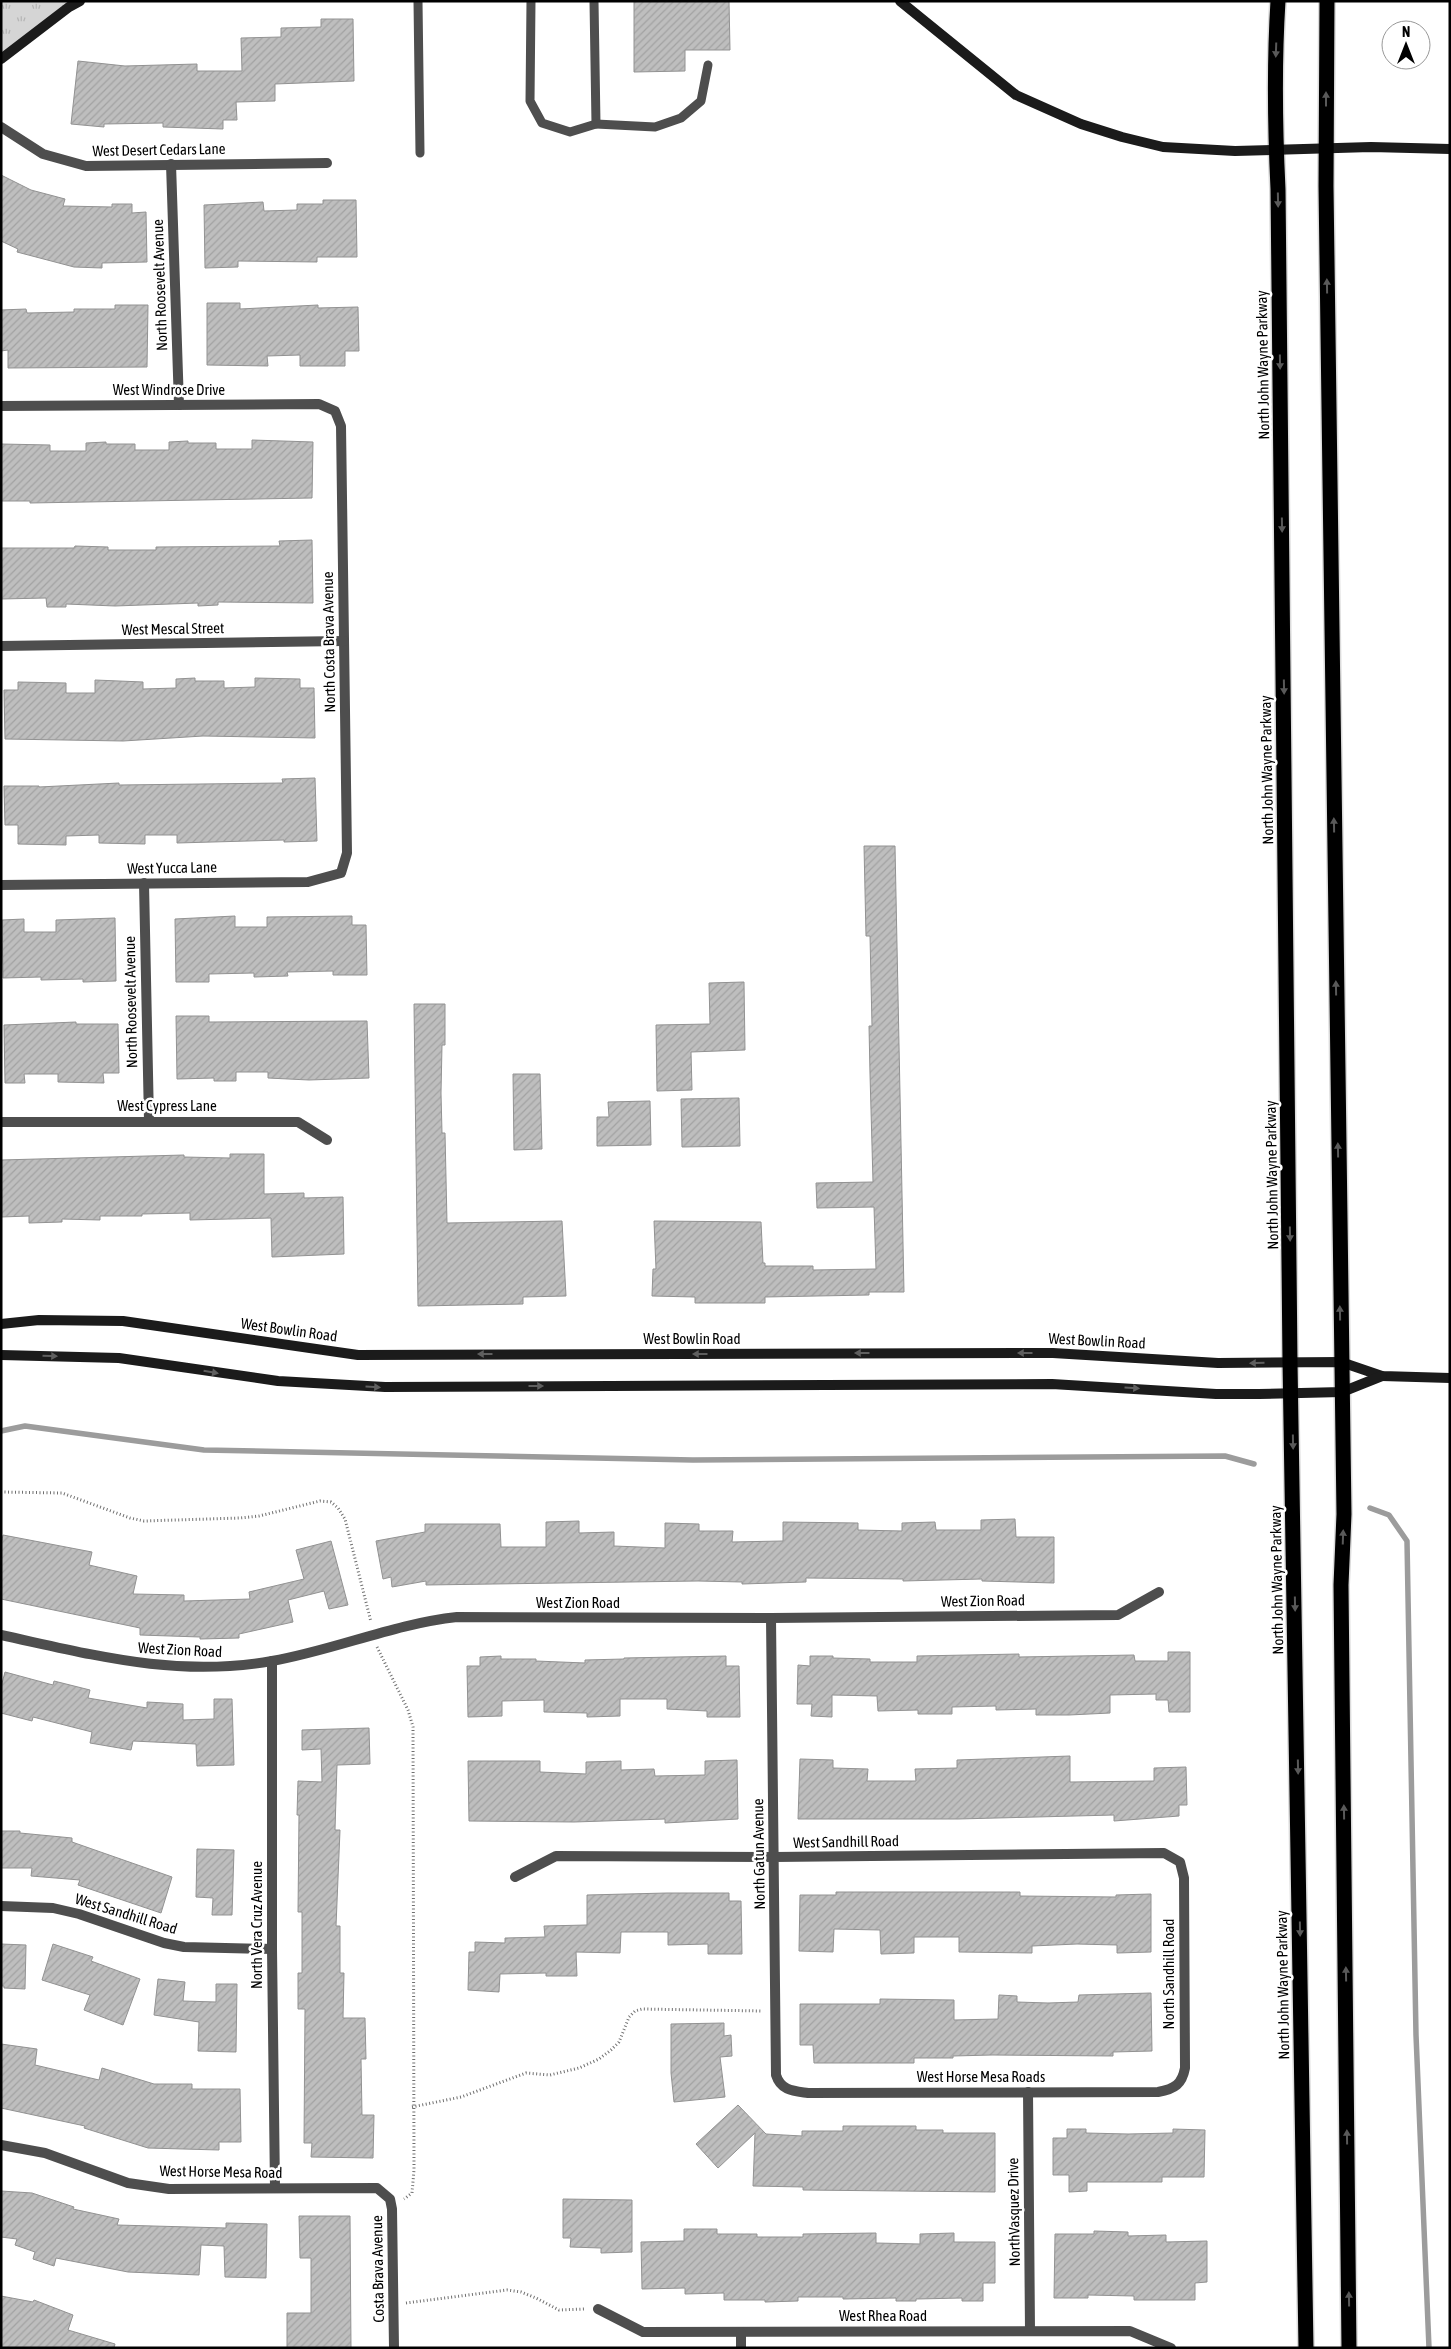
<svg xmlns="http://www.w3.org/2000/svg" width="1451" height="2349" font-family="'Asap Condensed',sans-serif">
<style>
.grass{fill:url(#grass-tufts)}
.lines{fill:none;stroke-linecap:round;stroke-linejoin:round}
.stream{stroke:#9c9c9c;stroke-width:5.5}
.building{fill:url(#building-hatch);stroke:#929292}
.highway-casing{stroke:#dbdbdb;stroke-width:18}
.path{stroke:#707070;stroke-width:3;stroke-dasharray:1 2.5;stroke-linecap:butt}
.lane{stroke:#4e4e4e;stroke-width:9}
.street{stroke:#4e4e4e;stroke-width:10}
.secondary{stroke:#1b1b1b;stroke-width:10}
.highway{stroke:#000;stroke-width:15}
.oneway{fill:#595959}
.oneway2{fill:#5f5f5f}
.labels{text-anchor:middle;stroke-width:5;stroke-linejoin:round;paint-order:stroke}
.street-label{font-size:15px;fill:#000;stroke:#fff}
</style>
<defs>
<pattern id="grass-tufts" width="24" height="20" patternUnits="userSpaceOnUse" patternTransform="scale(1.25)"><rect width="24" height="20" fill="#d5d5d5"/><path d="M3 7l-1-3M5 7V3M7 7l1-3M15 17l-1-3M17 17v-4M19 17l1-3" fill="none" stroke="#b5b5b5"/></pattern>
<pattern id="building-hatch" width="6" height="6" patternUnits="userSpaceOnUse" patternTransform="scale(1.25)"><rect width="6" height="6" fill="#bebebe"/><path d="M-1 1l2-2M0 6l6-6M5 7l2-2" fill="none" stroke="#a2a2a2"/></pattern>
</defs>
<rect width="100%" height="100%" fill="#fff"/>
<polygon class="grass" points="1,1 80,1 1,59"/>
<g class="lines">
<g class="stream">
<polyline points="1,1431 25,1426 204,1450 693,1460 1225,1456 1254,1464"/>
<polyline points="1370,1508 1389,1515 1407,1541 1416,2035 1429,2348"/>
</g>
</g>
<g class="building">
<polygon points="634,1 729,1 730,50 685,50 685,71 634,72"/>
<polygon points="321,19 353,19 354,81 275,84 275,101 236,102 237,120 223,120 223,129 163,127 163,123 104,124 104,127 71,124 78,61 125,66 197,64 197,71 242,71 241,38 281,37 281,28 321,27"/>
<polygon points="1,175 31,190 65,199 63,206 112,207 112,204 132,204 132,213 146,212 147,262 102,263 102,268 74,267 17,252 18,249 1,241"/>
<polygon points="323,200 356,200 357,257 317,257 317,262 238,261 238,267 205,268 204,205 263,202 264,211 297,210 297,204 323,204"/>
<polygon points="207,303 240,303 240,309 318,305 318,308 358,307 359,351 345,351 345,366 300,366 300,355 267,356 268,366 207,365"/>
<polygon points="115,305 148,305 147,367 8,368 8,350 1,351 1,310 26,309 27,313 74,312 74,309 115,309"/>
<polygon points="252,440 313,442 312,498 30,503 30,501 1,501 1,444 50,445 50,451 86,451 86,443 106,442 106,444 135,444 135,450 169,450 169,442 188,441 188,443 216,443 216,449 252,449"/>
<polygon points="312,540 313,603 218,602 218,605 198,606 198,603 115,606 66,604 66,607 47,607 46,598 1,599 1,548 74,548 75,546 108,547 108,550 156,550 156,547 280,546 279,541"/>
<polygon points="195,678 195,681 224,681 224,688 255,687 255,678 300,679 300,688 314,688 315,738 203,736 123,741 5,739 4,690 18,690 18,682 66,683 66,693 95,693 95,680 143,682 143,689 176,688 176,679"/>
<polygon points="315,778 317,841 284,842 284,840 177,843 177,835 145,835 145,844 99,843 99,835 66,836 66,845 18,844 18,825 5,825 4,786 39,786 39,787 119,783 119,785 283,783 282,779"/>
<polygon points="864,846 895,846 904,1292 869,1292 869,1295 765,1297 765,1303 695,1303 695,1297 652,1296 653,1269 656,1269 654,1221 761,1222 763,1263 765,1263 765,1266 813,1266 813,1270 876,1269 874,1207 817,1208 816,1183 873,1182 870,1074 869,1026 872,1026 870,936 866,936"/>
<polygon points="235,916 235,927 267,927 267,917 352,916 352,925 366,925 367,975 333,975 333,971 287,972 288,976 254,977 254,973 209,974 209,982 176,982 175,919"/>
<polygon points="115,918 116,981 83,982 83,979 41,980 41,977 3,978 2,920 24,919 24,932 56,932 56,920"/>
<polygon points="744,982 745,1050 691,1052 692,1090 657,1091 656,1025 710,1024 709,983"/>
<polygon points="414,1004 445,1004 445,1045 442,1045 441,1093 442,1133 445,1133 447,1223 562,1221 566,1296 523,1297 523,1304 418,1306"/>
<polygon points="176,1016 209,1016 209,1022 367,1021 369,1078 309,1080 268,1078 268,1072 236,1072 236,1081 214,1081 214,1078 177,1079"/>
<polygon points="76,1022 76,1024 118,1024 119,1073 103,1073 104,1083 58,1082 58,1074 24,1074 25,1083 5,1083 4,1025"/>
<polygon points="513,1074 540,1074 542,1149 514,1150"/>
<polygon points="739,1098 740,1146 682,1147 681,1099"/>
<polygon points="650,1101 651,1145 597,1146 597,1117 609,1117 608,1102"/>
<polygon points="230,1154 264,1154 264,1194 304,1193 304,1198 343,1197 344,1254 272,1257 271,1218 190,1220 190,1213 142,1214 142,1216 100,1216 100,1220 62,1219 62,1222 29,1223 29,1216 1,1217 1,1160 184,1155 184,1157 230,1158"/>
<polygon points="1015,1519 1016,1537 1054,1537 1054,1583 982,1581 982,1579 903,1581 903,1579 806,1578 806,1582 742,1584 742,1582 698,1581 426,1585 426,1581 392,1587 391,1577 383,1579 376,1541 425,1532 425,1524 500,1524 501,1547 546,1547 546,1522 579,1521 579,1533 614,1532 614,1546 665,1548 665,1523 699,1524 699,1531 733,1531 732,1542 783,1541 783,1522 858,1523 858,1530 902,1531 902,1523 935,1522 936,1530 981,1530 981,1520"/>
<polygon points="3,1535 92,1552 89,1565 137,1576 133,1594 184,1595 184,1601 250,1599 249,1592 304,1579 296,1550 331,1541 348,1605 329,1609 324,1591 288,1600 293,1622 239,1634 239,1638 200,1639 200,1637 140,1635 140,1628 1,1599 1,1544"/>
<polygon points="1168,1652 1190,1652 1190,1712 1169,1712 1168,1700 1156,1700 1156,1694 1110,1695 1110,1713 1069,1715 1036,1715 1036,1709 996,1710 996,1706 952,1707 952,1714 918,1714 918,1710 878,1711 877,1696 832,1695 832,1717 811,1716 812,1704 797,1704 798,1665 810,1666 810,1656 833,1656 833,1658 870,1659 870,1662 917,1662 917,1656 1019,1654 1019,1657 1134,1655 1135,1661 1168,1661"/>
<polygon points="501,1656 501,1659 536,1659 536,1661 585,1663 585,1660 624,1659 624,1658 726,1656 726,1666 739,1666 740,1717 707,1717 707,1711 667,1709 667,1699 620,1699 620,1716 587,1717 587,1713 544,1712 544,1700 502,1701 502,1716 468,1717 467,1666 480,1666 480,1657"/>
<polygon points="5,1672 53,1685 54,1681 90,1690 88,1698 147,1708 147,1702 183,1704 183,1720 214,1719 214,1699 232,1699 234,1765 197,1766 196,1744 133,1741 131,1750 90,1743 92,1732 33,1717 32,1721 1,1713 1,1687"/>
<polygon points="369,1728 370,1764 337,1765 335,1830 340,1830 336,1926 340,1926 340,1973 344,1973 343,2018 365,2018 366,2059 361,2059 362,2115 374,2115 373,2158 311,2157 312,2143 304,2143 305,2009 298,2009 298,1973 302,1973 302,1912 298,1912 299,1815 297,1815 298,1781 322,1782 321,1749 302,1750 302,1730"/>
<polygon points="1070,1756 1070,1782 1154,1781 1154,1768 1186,1767 1187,1805 1179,1805 1179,1816 1114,1821 1114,1815 958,1819 798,1819 800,1759 833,1760 833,1768 868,1769 867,1781 916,1781 915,1769 957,1768 957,1760"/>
<polygon points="737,1760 738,1819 665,1823 665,1819 574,1822 469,1821 468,1761 540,1761 540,1772 586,1774 586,1762 621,1761 621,1770 654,1769 655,1776 705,1775 705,1761"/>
<polygon points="1,1831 20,1831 20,1833 72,1838 72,1842 172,1877 161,1913 78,1885 80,1880 31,1876 32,1868 1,1868"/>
<polygon points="197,1849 234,1850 232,1915 212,1915 213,1898 196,1897"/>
<polygon points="836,1892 1020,1892 1020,1896 1116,1897 1116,1895 1151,1894 1151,1952 1117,1953 1117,1945 1077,1944 1032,1946 1032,1953 959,1952 959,1937 914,1937 914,1953 881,1954 880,1930 834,1929 833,1952 799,1951 800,1895 836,1895"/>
<polygon points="667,1893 729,1893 729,1901 741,1901 742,1954 708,1954 708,1944 668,1945 668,1932 621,1932 620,1953 576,1952 577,1976 546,1976 546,1973 500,1974 499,1992 468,1990 469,1952 475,1952 475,1942 505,1943 505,1938 545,1937 544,1926 587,1925 587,1895"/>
<polygon points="1,1944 26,1945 25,1989 4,1988 4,1986 1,1986"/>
<polygon points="53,1944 93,1957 91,1961 140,1979 123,2025 84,2010 90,1995 42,1980"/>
<polygon points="158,1979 185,1982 183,2001 216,2002 216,1984 237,1984 236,2052 198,2051 199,2022 154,2015"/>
<polygon points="1151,1993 1152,2051 1113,2052 1113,2056 992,2055 953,2056 953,2058 914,2058 914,2063 814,2063 813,2045 800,2045 800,2004 880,2004 880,1999 954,2000 954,2020 998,2019 999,1995 1017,1996 1017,2002 1048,2003 1078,2002 1079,1995"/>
<polygon points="724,2023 724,2036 731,2035 732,2056 720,2057 725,2097 674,2102 671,2073 671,2024"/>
<polygon points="1,2044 37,2049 35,2065 99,2080 102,2068 154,2084 192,2084 192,2089 240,2089 241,2142 219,2142 219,2150 148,2148 84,2128 85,2126 1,2108"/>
<polygon points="738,2105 766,2134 802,2136 802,2131 843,2131 843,2126 916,2126 916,2130 943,2130 943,2133 995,2133 995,2192 803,2190 803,2187 753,2186 755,2133 718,2168 696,2144"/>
<polygon points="1067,2129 1086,2129 1086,2133 1128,2134 1173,2133 1173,2129 1205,2130 1204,2177 1162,2177 1162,2182 1087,2182 1087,2191 1069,2192 1069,2175 1053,2175 1053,2138 1067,2138"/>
<polygon points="1,2191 32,2193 74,2207 73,2209 119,2219 117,2225 226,2228 226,2223 267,2224 266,2278 225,2277 224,2246 201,2245 199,2275 128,2272 56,2258 54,2266 33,2259 35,2252 15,2245 17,2239 1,2237"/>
<polygon points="563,2199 632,2200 632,2252 601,2253 601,2248 570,2247 571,2238 563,2238"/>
<polygon points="299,2216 350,2216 351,2348 287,2348 287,2313 311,2313 311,2258 300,2258"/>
<polygon points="684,2229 717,2229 717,2234 757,2234 757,2237 803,2237 803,2234 876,2233 876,2243 920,2244 920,2234 954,2233 954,2242 995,2242 995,2283 983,2283 983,2301 962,2301 962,2298 916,2299 916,2301 896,2301 896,2298 843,2299 843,2297 798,2297 798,2301 765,2302 765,2300 724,2300 724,2293 685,2294 685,2288 642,2289 641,2242 684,2241"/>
<polygon points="1094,2231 1128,2232 1128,2236 1166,2235 1166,2242 1207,2241 1207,2282 1195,2283 1195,2300 1134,2300 1134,2296 1088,2295 1088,2298 1054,2298 1055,2234 1094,2234"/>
<polygon points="1,2296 33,2302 34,2300 73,2315 68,2330 115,2344 114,2348 1,2348"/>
</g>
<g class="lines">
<g class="highway-casing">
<g id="highway">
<path d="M1278,1c-4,63 -3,126 0,188l12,1173 16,986"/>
<polyline points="1327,1 1326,186 1344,1514 1341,1585 1349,2348"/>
</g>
</g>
<g class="path">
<polyline points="1,1492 62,1493 130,1518 144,1521 240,1518 259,1516 320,1501 331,1502 338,1508 345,1519 371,1622"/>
<polyline points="377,1647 408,1710 413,1727 414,2170 412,2193 404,2199"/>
<polyline points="412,2107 461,2097 526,2073 550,2075 579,2068 599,2059 611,2050 619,2042 629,2017 635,2011 642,2009 762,2011"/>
<polyline points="406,2303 507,2290 521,2292 536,2298 559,2310 585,2309"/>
</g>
<g class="lane">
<polyline points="418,1 420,153"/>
<polyline points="531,1 530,101 542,123 570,132 596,124 594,1"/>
<polyline points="596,124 655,127 681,118 701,101 708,65"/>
</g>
<g class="street">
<polyline points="1,127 43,154 86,166 327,163"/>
<polyline points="171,164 179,405"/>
<polyline points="1,406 319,404 335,411 341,426 347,853 341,873 308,882 1,885"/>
<polyline points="1,646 344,641"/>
<polyline points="144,883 149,1121"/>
<polyline points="1,1122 298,1122 327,1140"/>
<path d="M1,1635c93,20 175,43 271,26 63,-11 121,-37 185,-44l314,1 347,-3 41,-23"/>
<polyline points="272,1661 272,1949 275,2188"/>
<path d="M515,1877l41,-21 218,1 390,-4 16,9 4,16 1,190c-3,16 -10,21 -27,24l-350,1c-14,-2 -27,-2 -32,-18 -2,-152 -3,-304 -5,-457"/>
<polyline points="1,1906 53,1908 79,1914 164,1943 184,1947 272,1949"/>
<polyline points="1028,2092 1030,2331"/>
<polyline points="1,2145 45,2153 128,2183 169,2189 377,2188 390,2199 392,2209 394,2348"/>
<polyline points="598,2309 643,2332 1130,2331 1171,2348"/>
<polyline points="741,2348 741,2332"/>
</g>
<g class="secondary">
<polyline points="900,1 1016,95 1081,124 1122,137 1163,147 1235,151 1371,147 1450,149"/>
<polyline points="1,59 69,7 80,1"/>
<polyline points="1,1324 39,1320 123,1321 358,1355 1053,1353 1218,1363 1341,1362 1382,1376 1450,1378"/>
<polyline points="1,1355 119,1358 278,1381 385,1387 1052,1384 1216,1394 1259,1394 1342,1392 1382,1376"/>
</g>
<use href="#highway" class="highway"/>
</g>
<defs><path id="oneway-solid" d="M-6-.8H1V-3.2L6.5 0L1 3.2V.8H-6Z" transform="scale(1.25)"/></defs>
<g class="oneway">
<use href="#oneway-solid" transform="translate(1276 50) rotate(92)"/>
<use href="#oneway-solid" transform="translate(1326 99) rotate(-90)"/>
<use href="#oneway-solid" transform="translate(1278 200) rotate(89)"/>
<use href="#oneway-solid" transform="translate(1327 286) rotate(-91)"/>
<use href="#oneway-solid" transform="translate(1280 362) rotate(89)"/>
<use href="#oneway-solid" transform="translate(1282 525) rotate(89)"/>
<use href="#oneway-solid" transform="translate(1284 687) rotate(89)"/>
<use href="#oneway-solid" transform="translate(1334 825) rotate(-91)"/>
<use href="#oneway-solid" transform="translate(1336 988) rotate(-91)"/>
<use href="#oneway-solid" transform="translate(1338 1150) rotate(-91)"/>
<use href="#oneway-solid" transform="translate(1290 1234) rotate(89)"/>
<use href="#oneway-solid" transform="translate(1340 1313) rotate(-91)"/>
<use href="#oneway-solid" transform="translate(1293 1442) rotate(89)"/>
<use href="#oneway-solid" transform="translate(1343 1537) rotate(-88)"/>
<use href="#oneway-solid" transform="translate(1295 1604) rotate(89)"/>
<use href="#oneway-solid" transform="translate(1298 1767) rotate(89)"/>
<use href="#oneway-solid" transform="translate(1344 1812) rotate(-91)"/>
<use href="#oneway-solid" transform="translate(1300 1929) rotate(89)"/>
<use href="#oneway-solid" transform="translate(1346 1974) rotate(-91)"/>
<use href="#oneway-solid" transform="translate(1347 2137) rotate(-91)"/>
<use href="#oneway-solid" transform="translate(1349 2299) rotate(-91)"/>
</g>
<g class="oneway2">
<use href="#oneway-solid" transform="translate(862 1353) rotate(180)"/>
<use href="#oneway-solid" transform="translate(1025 1353) rotate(180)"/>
<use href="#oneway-solid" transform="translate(485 1354) rotate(180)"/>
<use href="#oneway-solid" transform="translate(700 1354) rotate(180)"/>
<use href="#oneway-solid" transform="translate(50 1356) rotate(2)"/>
<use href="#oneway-solid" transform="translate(1257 1363) rotate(179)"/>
<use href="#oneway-solid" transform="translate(211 1372) rotate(10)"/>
<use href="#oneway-solid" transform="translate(536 1386)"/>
<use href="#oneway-solid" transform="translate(373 1387) rotate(3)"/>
<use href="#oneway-solid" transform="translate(1132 1388) rotate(3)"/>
</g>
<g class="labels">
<g class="street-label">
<text transform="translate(159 150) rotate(-1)" y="5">West Desert Cedars Lane</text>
<text transform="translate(160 285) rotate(-92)" y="5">North Roosevelt Avenue</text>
<text transform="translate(1263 365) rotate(-91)" y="5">North John Wayne Parkway</text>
<text x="169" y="395">West Windrose Drive</text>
<text transform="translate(173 629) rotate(-1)" y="5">West Mescal Street</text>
<text transform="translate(329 642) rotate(-91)" y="5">North Costa Brava Avenue</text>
<text transform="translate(1267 770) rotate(-91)" y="5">North John Wayne Parkway</text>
<text transform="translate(172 868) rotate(-1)" y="5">West Yucca Lane</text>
<text transform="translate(131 1002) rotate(-91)" y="5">North Roosevelt Avenue</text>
<text x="167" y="1111">West Cypress Lane</text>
<text transform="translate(1272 1175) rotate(-91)" y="5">North John Wayne Parkway</text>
<text transform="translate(289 1330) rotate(8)" y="5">West Bowlin Road</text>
<text x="692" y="1344">West Bowlin Road</text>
<text transform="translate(1097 1341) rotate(3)" y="5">West Bowlin Road</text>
<text transform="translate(1277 1580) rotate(-91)" y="5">North John Wayne Parkway</text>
<text transform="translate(983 1601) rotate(-1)" y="5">West Zion Road</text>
<text x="578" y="1608">West Zion Road</text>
<text transform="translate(180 1650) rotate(3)" y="5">West Zion Road</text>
<text transform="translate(846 1842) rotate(-1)" y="5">West Sandhill Road</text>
<text transform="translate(759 1854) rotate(-91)" y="5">North Gatun Avenue</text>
<text transform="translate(126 1914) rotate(17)" y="5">West Sandhill Road</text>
<text transform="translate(257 1925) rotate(-90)" y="5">North Vera Cruz Avenue</text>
<text transform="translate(1169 1974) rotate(-90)" y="5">North Sandhill Road</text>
<text transform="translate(1283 1985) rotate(-91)" y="5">North John Wayne Parkway</text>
<text x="981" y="2082">West Horse Mesa Roads</text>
<text transform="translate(221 2172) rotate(1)" y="5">West Horse Mesa Road</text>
<text transform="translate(1014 2212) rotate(-91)" y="5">NorthVasquez Drive</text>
<text transform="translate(378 2269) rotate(-91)" y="5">Costa Brava Avenue</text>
<text x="883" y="2321">West Rhea Road</text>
</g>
</g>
<rect width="1451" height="2349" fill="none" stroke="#000000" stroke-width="5"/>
<g transform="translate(1406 45)"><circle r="24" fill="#ffffff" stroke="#999999"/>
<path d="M0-4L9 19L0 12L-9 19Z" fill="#000000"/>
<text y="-8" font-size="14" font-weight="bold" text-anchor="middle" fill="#000000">N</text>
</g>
</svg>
